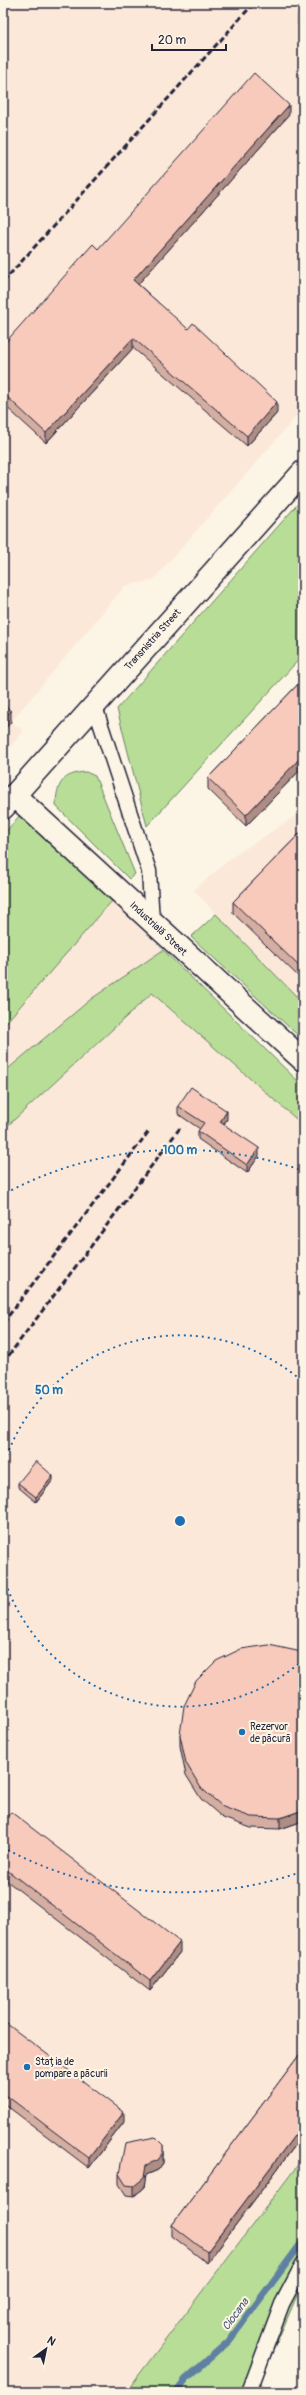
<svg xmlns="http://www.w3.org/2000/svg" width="306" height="2395" font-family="Pangolin,sans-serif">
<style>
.built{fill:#fbe8d9}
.green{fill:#b8dd97;stroke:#6d8069}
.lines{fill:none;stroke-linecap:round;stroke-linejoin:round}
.stream{stroke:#6180a3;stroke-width:7}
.lane-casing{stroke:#22223b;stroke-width:17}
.secondary-casing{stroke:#22223b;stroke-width:25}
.lane{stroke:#fcf5e5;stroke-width:14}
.secondary{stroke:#fcf5e5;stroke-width:22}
.rail{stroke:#22223b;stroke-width:3;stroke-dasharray:6 3;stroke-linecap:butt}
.wall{fill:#d5aea2;stroke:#22223b}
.shaded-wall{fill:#ae8d84;stroke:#22223b}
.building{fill:#f8cabc;stroke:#22223b}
.ring{fill:none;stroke:#1f6fb2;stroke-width:2;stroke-dasharray:2 4}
.poi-dot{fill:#1f6fb2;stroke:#fcf5e5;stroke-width:1.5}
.labels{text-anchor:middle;stroke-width:4;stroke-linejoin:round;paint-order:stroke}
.street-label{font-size:10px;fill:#22223b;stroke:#fcf5e5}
.poi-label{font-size:10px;fill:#22223b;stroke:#fcf5e5;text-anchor:start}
.water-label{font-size:11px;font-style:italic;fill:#475978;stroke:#fcf5e5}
.centre{fill:#1f6fb2;stroke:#fcf5e5;stroke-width:2}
.ring-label{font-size:12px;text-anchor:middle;font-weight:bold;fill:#1f6fb2;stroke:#fcf5e5;stroke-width:4;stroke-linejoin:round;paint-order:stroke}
</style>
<rect width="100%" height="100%" fill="#fcf5e5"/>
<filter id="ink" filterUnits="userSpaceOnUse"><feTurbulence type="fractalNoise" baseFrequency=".025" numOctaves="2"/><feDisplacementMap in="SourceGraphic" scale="8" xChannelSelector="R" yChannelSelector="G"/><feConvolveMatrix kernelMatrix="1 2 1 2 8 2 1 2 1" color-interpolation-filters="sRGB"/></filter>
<g filter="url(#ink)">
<g class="built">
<polygon points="3,3 303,3 303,409 153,580 125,586 11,722 24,731 3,754"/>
<polygon points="303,811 303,1003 237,937 194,890 231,858"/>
<polygon points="112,901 163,950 91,999 3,1073 3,1026"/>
<polygon points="152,993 303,1125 303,2158 126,2392 3,2392 3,1130"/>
</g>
<g class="green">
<polygon points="303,498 303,655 147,826 117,709"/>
<path d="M86,772l9,4 40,98 -6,5 -73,-73c0,-22 7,-33 30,-34z"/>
<polygon points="20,815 112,901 3,1026 3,835"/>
<polygon points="216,914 303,1003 303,1040 191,937"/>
<polygon points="163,950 303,1086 303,1125 152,993 3,1130 3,1073 91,999"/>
<polygon points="303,2158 303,2282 261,2379 262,2388 258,2392 126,2392"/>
</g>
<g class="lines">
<polyline class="stream" points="176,2392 186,2379 229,2341 303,2241"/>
<g class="lane-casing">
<g id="lane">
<polyline points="94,704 149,871 152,922"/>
<polyline points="249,2392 282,2304 303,2264"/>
</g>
</g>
<g class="secondary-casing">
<g id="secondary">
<polyline points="14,795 303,1060"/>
<polyline points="3,808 303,472"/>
</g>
</g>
<use href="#lane" class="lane"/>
<use href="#secondary" class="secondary"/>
<g class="rail">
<polyline points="3,282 254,3"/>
<polyline points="3,1323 149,1131"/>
<polyline points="3,1363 180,1128"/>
</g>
</g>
<g class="wall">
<polygon points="303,10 303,30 298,25 298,15"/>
<polygon points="289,115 138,284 277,413 247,446 133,348 46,443 3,404 3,345 98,249"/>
<polygon points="303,679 303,767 246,826 208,789 208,778"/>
<polygon points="303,830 303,981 233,913 233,902"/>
<polygon points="178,1106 227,1119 224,1124 259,1156 247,1173 198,1139 198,1131 200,1129 178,1114"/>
<polygon points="53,1480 36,1502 18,1487 18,1483"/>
<polygon points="303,1654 303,1821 280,1829 251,1828 223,1818 201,1799 186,1775 180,1746 180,1735"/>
<polygon points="3,1822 180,1952 150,1991 3,1878"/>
<polygon points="3,2021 124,2122 89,2168 3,2103"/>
<polygon points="303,2050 303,2135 207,2263 172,2236 172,2225"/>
<polygon points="163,2145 163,2163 158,2170 146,2175 144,2188 134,2196 126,2195 119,2184 119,2174"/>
</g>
<g class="shaded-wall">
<polygon points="289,105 289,115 133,290 133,280"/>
<polygon points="133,338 133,348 46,443 46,433"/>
<polygon points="277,402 277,413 247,446 247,436"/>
<polygon points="11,711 11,722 3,731 3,719"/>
<polygon points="303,755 303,767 246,826 246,815"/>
<polygon points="227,1111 227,1119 220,1130 220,1122"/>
<polygon points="259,1148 259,1156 247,1173 247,1165"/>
<polygon points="53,1476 53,1480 36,1502 36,1497"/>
<polygon points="303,1810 303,1821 280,1829 280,1818"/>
<polygon points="180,1942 180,1952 150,1991 150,1981"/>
<polygon points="124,2112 124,2122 89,2168 89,2158"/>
<polygon points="303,2124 303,2135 207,2263 207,2252"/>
<polygon points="163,2153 163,2163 158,2170 146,2175 144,2188 134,2196 134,2186 146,2165"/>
</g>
<g class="building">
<polygon points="303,10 303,20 298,15"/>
<polygon points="254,73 289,105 133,280 188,329 193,323 277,402 247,436 133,338 46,433 3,393 3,345 93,244 98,249"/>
<polygon points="303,679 303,755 246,815 208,778"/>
<polygon points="3,704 11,711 3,719"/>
<polygon points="303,830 303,970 233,902"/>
<polygon points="191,1087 227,1111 220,1122 259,1148 247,1165 198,1131 204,1123 178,1106"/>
<polygon points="36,1461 53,1476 36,1497 18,1483"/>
<polygon points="269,1645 297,1651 303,1654 303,1810 280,1818 251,1817 223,1807 201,1788 186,1763 180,1735 184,1706 196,1681 216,1661 241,1649"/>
<polygon points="11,1812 180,1942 150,1981 3,1867 3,1822"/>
<polygon points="3,2021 124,2112 89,2158 3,2093"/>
<polygon points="303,2050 303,2124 207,2252 172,2225"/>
<polygon points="155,2137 163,2145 163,2153 158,2160 146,2165 144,2178 134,2186 126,2185 119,2174 125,2143"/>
</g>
</g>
<g class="ring">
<path d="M303 1660A185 185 0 0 1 3 1575M3 1467A185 185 0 0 1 303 1382"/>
<path d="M301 1872A371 371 0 0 1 6 1849M6 1193A371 371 0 0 1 301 1170"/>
</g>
<g class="poi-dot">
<circle cx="242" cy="1732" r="4"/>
<circle cx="27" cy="2067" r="4"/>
</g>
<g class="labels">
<g class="street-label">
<text transform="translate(152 639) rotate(-48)" y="4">Transnistria Street</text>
<text transform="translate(159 928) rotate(43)" y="4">Industrială Street</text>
</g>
<g class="poi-label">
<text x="250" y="1730">Rezervor<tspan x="250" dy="12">de păcură</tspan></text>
<text x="35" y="2065">Stația de<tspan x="35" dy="12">pompare a păcurii</tspan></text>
</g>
<g class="water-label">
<text transform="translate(235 2314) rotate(-54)" y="4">Ciocana</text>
</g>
</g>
<circle cx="180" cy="1521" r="6" class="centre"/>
<g class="ring-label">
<text x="180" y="1154">100 m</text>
<text x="49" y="1394">50 m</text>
</g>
<rect width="306" height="2395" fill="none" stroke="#fcf5e5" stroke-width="16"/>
<rect x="8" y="8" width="290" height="2379" fill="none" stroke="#22223b" stroke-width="1.5" filter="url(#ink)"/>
<g transform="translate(46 2349) rotate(33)" stroke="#fcf5e5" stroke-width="3" paint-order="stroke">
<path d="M0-3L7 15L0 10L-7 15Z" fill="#22223b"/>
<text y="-6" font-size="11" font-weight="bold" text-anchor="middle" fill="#22223b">N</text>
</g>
<path d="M152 44v6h74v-6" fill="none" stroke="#22223b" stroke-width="2"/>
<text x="158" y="44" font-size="12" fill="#22223b" stroke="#fcf5e5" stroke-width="3" paint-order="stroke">20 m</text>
</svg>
